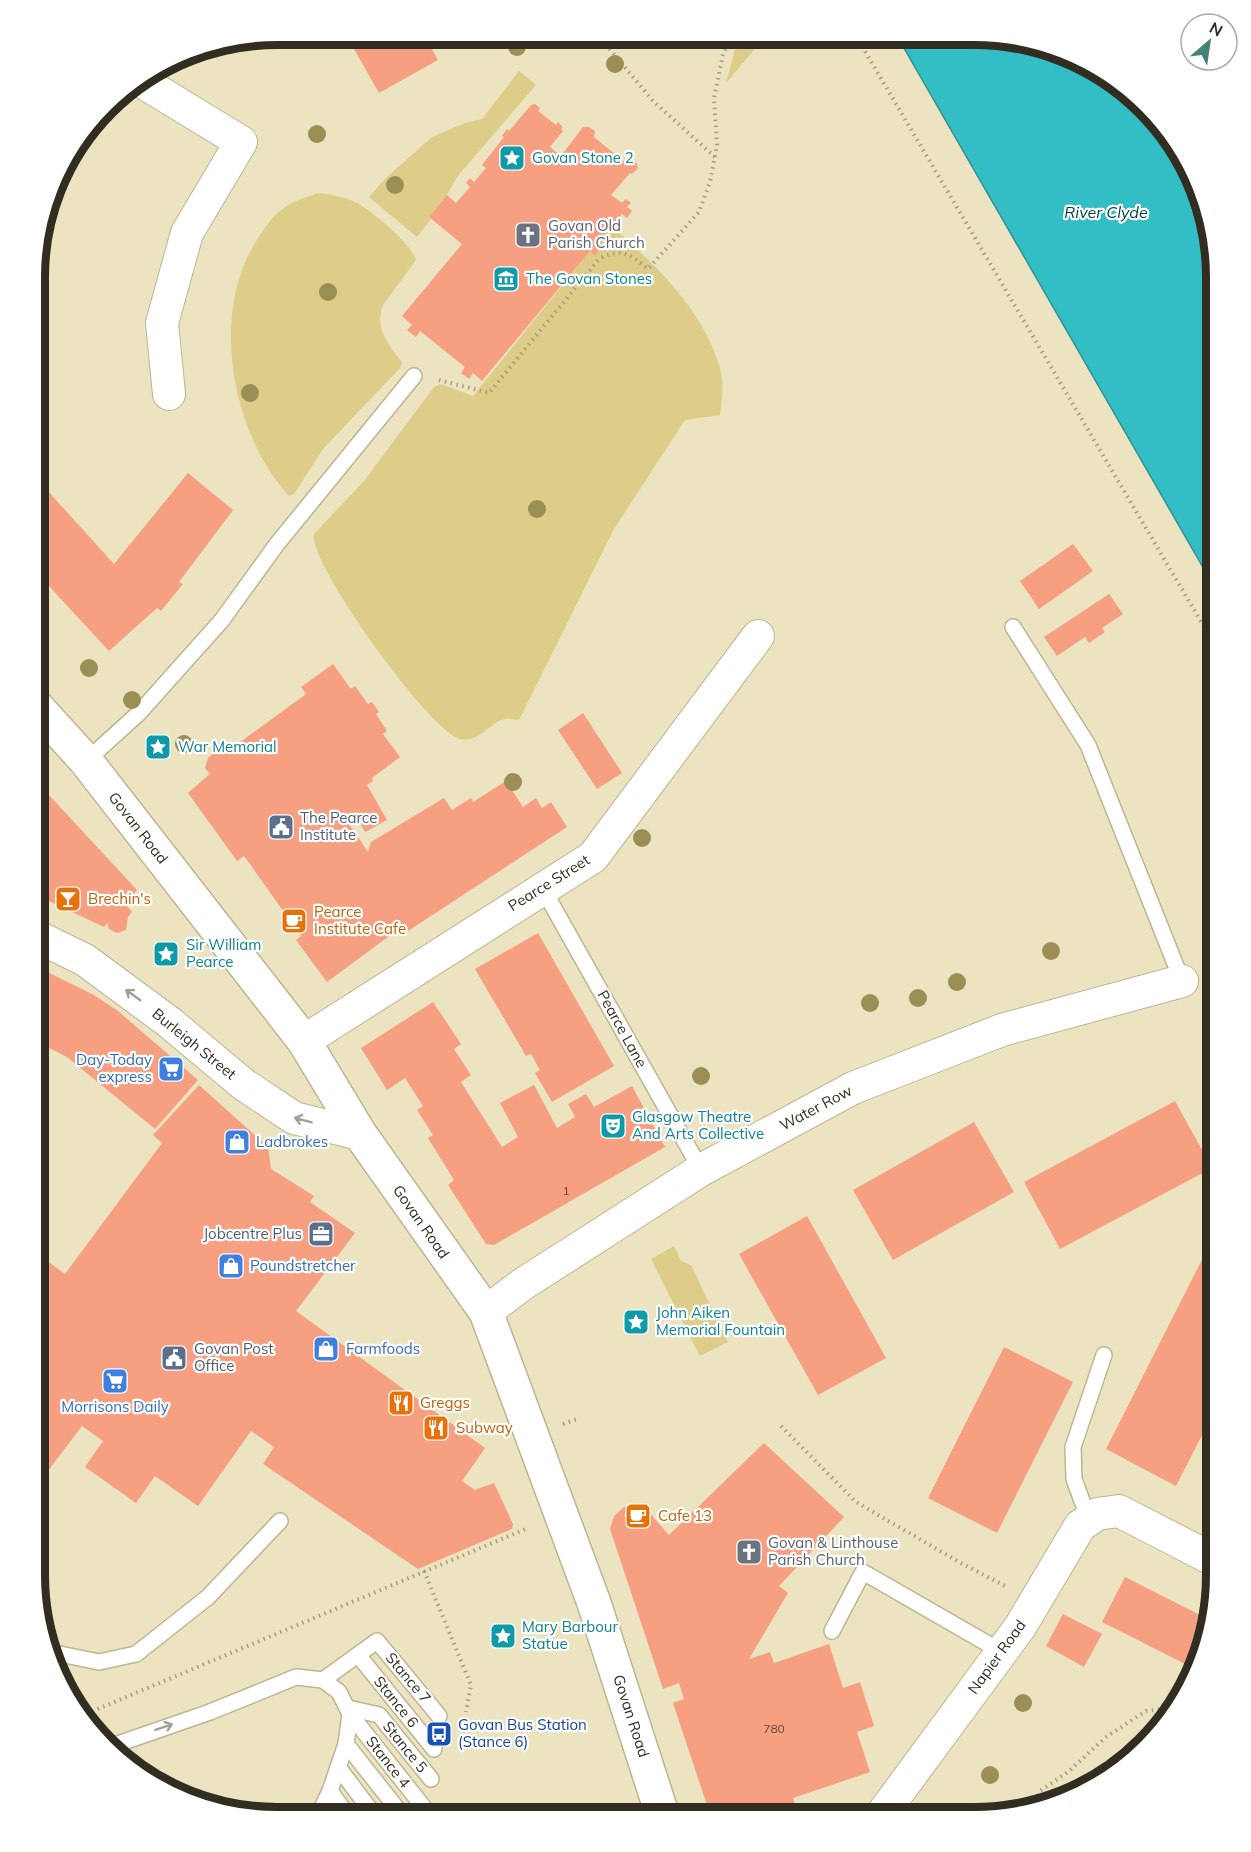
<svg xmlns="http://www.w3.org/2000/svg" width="1251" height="1852" font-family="Mulish,sans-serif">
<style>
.green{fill:#decd88}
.water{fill:#33bdc4;stroke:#329293;stroke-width:1.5}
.building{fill:#f69f81}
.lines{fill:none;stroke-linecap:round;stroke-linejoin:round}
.lane-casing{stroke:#beb593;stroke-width:18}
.street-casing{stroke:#beb593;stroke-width:34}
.secondary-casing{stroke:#beb593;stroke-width:36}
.path{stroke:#a39d82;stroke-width:4;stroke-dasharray:1.5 4.5;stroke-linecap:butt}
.lane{stroke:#fff;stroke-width:15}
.street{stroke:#fff;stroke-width:32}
.secondary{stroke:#fff;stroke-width:33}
.rail-casing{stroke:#6e6854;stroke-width:7}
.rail{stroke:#fff;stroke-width:4.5;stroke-dasharray:14;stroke-linecap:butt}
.tree{fill:#9b8f56}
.oneway{stroke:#a2a09b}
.labels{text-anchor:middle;stroke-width:4.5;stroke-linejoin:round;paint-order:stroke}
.number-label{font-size:12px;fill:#624a38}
.culture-label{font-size:15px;fill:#0d838f;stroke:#fff;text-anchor:start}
.worship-label{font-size:15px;fill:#5b616d;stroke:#fff;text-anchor:start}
.service-label{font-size:15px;fill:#4e5e75;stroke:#fff;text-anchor:start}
.street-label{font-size:15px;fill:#312d20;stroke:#fff}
.food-label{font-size:15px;fill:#c56008;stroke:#fff;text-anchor:start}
.shop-label{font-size:15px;fill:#366cbe;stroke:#fff;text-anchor:start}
.transit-label{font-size:15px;fill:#164399;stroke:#fff;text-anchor:start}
.water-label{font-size:16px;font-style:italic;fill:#003e41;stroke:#fff}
.rim{fill:none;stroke:#312d20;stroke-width:8}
</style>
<rect width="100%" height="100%" fill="#ece4c0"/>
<g class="green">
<polygon points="739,36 766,36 726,83 738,38"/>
<polygon points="519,71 536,85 457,177 447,195 429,217 431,219 417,237 369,197 387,177 432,137 465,123 482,119"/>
<path d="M318,193c14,2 28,4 41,11 16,10 52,39 57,56l-33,45c-9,24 6,39 19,58l-2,5 -77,81 -29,45 -5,2c-57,-62 -79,-181 -34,-253 8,-12 16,-27 29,-35 10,-7 22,-11 34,-15z"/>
<path d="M612,226c44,40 91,83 108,142 4,15 2,31 0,47l-35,5 -71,109 -95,191c-4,0 -10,-2 -14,-1 -16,3 -26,25 -45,20 -30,-7 -152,-176 -146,-205l50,-53 70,-94 7,-3 32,12 117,-145 5,4 4,-4 -4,-5z"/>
<polygon points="674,1246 681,1261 691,1265 728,1342 700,1356 651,1259"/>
</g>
<polygon class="water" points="897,36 1006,37 1066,53 1121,84 1166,129 1198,184 1216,277 1216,590"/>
<g class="building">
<polygon points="346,35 424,35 438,60 379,93"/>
<polygon points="110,103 46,222 45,221 67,156"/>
<polygon points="535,104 540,108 538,111 556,125 558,122 563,127 561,129 563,131 550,147 561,156 583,127 589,127 595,131 594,137 623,161 631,157 636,162 638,168 632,174 630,173 611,195 622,203 626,199 631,203 627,207 632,211 627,218 622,214 595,246 599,250 595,256 590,251 482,381 473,373 469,379 461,373 465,367 420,331 416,337 407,330 412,325 402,316 462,244 429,217 447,195 456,203 470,187 466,183 470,178 474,182 486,168 482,165 504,137 502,136 507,129 509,131 531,105"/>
<polygon points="188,473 233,510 179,582 183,584 161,611 157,608 109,651 36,572 36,478 114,564"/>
<polygon points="1073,544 1093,571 1039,609 1020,581"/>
<polygon points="1109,594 1123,614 1102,628 1105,632 1089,643 1085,637 1057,656 1044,637"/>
<polygon points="333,664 351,689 355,686 368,704 372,702 379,712 376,714 387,731 383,734 400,757 372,778 373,781 367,785 387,820 365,832 356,815 347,821 368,852 371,842 444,798 452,810 471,798 473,802 506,781 523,807 536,798 542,808 551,802 567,827 408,931 404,925 327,982 296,940 301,936 244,856 237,861 188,793 210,774 205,768 208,758 215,752 225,753 306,694 301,687"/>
<polygon points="583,713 622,773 597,789 558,730"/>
<polygon points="36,781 137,890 125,904 132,912 128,917 126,930 117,933 109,929 107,923 104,927 36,895"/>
<polygon points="538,933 614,1066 552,1102 535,1073 540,1070 531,1054 526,1056 475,969"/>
<polygon points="35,966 94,995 118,1011 198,1080 155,1129 67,1057 35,1041"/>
<polygon points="433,1002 461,1044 454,1049 471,1075 461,1082 502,1147 518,1137 500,1103 534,1085 557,1128 575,1117 568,1104 586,1094 594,1107 632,1086 665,1147 494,1245 486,1244 448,1185 454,1180 428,1138 433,1135 417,1110 423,1106 405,1078 387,1090 361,1048"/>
<polygon points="199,1085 268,1147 271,1169 314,1196 310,1202 355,1233 296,1311 485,1448 462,1481 475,1490 494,1483 513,1524 512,1529 418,1569 263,1464 274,1447 251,1431 198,1506 155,1476 136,1503 85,1467 103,1441 82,1426 35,1488 35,1252 65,1274 162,1143 153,1135"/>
<polygon points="1175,1101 1212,1168 1060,1249 1024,1182"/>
<polygon points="974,1122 1014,1192 893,1260 853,1190"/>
<polygon points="807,1216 886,1358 818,1395 739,1254"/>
<polygon points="1216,1232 1216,1408 1176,1486 1106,1449"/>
<polygon points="1004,1347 1073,1382 997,1533 928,1498"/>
<polygon points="764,1443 844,1517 779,1586 788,1593 749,1659 770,1652 774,1663 829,1644 843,1688 860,1682 874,1726 857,1732 870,1772 793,1798 799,1816 796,1817 755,1817 754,1812 740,1817 711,1817 673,1703 684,1699 679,1683 663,1689 610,1529 614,1516 624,1507 635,1506 647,1510 669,1535"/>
<polygon points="1125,1577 1210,1620 1204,1653 1195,1669 1102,1622"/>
<polygon points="1063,1614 1102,1634 1084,1667 1046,1646"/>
<polygon points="1045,1791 1063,1800 1038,1805"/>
<polygon points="494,1810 513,1812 513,1816 493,1816"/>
</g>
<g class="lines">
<g class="lane-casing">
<g id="lane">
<polyline points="1013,627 1088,745 1182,981"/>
<polyline points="86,761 139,713 222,620 277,544 414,376"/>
<polyline points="542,887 701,1170"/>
<polyline points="1089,1520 1074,1479 1073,1447 1104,1355"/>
<polyline points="832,1631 863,1572 1002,1652"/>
<polyline points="50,1652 99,1662 136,1654 208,1597 280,1521"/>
<polyline points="358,1655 434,1749"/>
<polyline points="323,1680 377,1641 439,1716"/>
<polyline points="348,1708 379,1715 431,1779"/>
<polyline points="350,1714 425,1809"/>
<polyline points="346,1744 403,1816"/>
<polyline points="109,1747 210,1712 296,1677 323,1680 339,1692 350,1714 346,1744 330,1791 318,1816"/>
<polyline points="338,1767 375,1816"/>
<polyline points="330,1791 348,1816"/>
</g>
</g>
<g class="street-casing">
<g id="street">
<polyline points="141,81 241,142 187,233 162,323 169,394"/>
<polyline points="36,936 85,960 169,1022 243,1084 294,1118 360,1134"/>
<polyline points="304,1041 593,857 758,636"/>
<polyline points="486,1312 523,1284 701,1170 853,1088 1002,1030 1182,981"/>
<polyline points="880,1817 1020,1627 1080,1526 1097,1514 1119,1511 1216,1561"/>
</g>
</g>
<g class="secondary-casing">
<polyline id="secondary" points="36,706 86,761 304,1041 360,1134 486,1312 594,1603 663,1817"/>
</g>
<g class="path">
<polyline points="598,35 653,101 715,157"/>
<polyline points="856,36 1216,647"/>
<path d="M439,380l50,13 110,-134c22,-12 31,-5 49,10l51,-57 11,-30 7,-37 -3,-47 9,-44 9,-18"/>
<polyline points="1207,959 1216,951"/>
<polyline points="563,1424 580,1418"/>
<polyline points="781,1426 856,1502 959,1562 1005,1586"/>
<polyline points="424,1571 471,1685 466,1712"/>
<polyline points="81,1716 528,1528"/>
<polyline points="461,1744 464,1728"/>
<polyline points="1032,1806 1040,1791 1068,1772 1106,1737 1146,1711 1174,1708"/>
</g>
<use href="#lane" class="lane"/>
<use href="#street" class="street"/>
<use href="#secondary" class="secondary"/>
<g class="rail-casing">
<polyline id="rail" points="540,1816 540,1815"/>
</g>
<use href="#rail" class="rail"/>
</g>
<g class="tree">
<circle cx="517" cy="47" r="9"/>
<circle cx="615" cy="64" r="9"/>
<circle cx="317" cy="134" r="9"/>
<circle cx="395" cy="185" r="9"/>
<circle cx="328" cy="292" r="9"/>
<circle cx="250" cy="393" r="9"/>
<circle cx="537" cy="509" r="9"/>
<circle cx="89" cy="668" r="9"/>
<circle cx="132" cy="700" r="9"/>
<circle cx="184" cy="744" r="9"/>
<circle cx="513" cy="782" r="9"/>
<circle cx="642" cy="838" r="9"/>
<circle cx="1051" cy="951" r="9"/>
<circle cx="957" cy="982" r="9"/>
<circle cx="918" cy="998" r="9"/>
<circle cx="870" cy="1003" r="9"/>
<circle cx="701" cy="1076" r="9"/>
<circle cx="1023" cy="1703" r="9"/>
<circle cx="990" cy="1775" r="9"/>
</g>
<defs><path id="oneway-shaft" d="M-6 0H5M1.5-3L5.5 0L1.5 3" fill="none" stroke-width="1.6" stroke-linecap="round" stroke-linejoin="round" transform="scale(1.5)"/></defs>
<g class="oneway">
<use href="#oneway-shaft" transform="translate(133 995) rotate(-144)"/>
<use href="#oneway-shaft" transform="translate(303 1120) rotate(-165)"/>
<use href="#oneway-shaft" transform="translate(164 1727) rotate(-19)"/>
</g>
<defs>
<g id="sight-square" transform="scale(1.35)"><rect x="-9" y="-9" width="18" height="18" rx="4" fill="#0f9aa8" stroke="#fff"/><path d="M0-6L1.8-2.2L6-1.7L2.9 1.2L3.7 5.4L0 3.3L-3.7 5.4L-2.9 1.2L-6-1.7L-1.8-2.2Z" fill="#fff"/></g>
<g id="church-square" transform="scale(1.35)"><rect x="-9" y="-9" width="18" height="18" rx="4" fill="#6b7280" stroke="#fff"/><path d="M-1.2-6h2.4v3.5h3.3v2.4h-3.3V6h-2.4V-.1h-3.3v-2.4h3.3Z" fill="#fff"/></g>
<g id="museum-square" transform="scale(1.35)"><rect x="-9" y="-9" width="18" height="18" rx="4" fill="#0f9aa8" stroke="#fff"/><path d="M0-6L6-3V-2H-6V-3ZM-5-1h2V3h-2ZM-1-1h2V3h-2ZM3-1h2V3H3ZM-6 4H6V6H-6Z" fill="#fff"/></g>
<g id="civic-square" transform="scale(1.35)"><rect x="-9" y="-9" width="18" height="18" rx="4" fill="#5c6f8a" stroke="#fff"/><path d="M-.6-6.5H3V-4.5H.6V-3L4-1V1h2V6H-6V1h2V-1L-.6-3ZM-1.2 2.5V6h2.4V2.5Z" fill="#fff"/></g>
<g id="bar-square" transform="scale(1.35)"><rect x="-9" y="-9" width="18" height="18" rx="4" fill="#e8710a" stroke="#fff"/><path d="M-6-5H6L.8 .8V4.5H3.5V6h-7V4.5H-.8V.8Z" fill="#fff"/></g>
<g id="cafe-square" transform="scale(1.35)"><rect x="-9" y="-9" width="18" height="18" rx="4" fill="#e8710a" stroke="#fff"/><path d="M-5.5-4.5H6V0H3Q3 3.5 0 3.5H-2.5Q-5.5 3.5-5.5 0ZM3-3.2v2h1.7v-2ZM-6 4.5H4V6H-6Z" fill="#fff"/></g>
<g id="supermarket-square" transform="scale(1.35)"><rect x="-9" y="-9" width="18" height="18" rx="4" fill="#3f7fe0" stroke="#fff"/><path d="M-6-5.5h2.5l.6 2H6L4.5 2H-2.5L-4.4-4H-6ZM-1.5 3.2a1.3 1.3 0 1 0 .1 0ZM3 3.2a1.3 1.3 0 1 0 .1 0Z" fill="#fff"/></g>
<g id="theatre-square" transform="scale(1.35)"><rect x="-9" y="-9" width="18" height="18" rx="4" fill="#0f9aa8" stroke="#fff"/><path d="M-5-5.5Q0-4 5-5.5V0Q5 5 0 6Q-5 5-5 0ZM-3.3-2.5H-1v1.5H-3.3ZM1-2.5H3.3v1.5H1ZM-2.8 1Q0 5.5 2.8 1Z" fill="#fff"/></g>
<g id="shop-square" transform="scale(1.35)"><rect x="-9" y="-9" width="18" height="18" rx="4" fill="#3f7fe0" stroke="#fff"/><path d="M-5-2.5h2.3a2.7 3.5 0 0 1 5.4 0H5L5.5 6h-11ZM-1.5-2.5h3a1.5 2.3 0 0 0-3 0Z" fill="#fff"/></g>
<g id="office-square" transform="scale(1.35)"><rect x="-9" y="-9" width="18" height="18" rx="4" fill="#5c6f8a" stroke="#fff"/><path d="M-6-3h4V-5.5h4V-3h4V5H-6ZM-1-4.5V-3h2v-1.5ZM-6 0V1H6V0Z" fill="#fff"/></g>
<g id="restaurant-square" transform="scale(1.35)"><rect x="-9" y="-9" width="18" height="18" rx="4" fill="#e8710a" stroke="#fff"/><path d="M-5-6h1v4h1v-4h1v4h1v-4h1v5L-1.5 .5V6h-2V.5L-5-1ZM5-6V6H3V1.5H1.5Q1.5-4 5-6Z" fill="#fff"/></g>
<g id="bus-square" transform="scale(1.35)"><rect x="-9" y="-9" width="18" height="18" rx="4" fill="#1a4fb4" stroke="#fff"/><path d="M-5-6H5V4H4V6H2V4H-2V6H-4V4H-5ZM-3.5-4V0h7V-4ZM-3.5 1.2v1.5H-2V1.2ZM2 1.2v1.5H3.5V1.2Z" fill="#fff"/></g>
</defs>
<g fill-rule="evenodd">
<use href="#sight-square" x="512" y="158"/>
<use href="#church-square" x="528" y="235"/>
<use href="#museum-square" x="506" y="279"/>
<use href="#sight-square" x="158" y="747"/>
<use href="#civic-square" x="281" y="827"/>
<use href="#bar-square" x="68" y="899"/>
<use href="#cafe-square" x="294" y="921"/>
<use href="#sight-square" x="166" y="954"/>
<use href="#supermarket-square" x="171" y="1069"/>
<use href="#theatre-square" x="613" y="1126"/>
<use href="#shop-square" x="237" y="1142"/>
<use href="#office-square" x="321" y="1234"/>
<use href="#shop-square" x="231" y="1266"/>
<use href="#sight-square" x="636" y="1322"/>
<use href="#shop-square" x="326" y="1349"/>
<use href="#civic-square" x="174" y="1358"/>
<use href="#supermarket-square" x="115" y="1381"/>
<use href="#restaurant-square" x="401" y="1403"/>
<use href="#restaurant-square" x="436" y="1428"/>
<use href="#cafe-square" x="638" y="1516"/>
<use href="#church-square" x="749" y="1552"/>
<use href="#sight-square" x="503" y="1636"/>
<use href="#bus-square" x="439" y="1734"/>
</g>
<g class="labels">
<g class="number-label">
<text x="566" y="1195">1</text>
<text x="774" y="1733">780</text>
</g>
<g class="culture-label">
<text x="532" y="163">Govan Stone 2</text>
<text x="526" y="284">The Govan Stones</text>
<text x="178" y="752">War Memorial</text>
<text x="186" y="950">Sir William<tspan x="186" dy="17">Pearce</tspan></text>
<text x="632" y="1122">Glasgow Theatre<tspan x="632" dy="17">And Arts Collective</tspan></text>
<text x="656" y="1318">John Aiken<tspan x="656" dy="17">Memorial Fountain</tspan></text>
<text x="522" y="1632">Mary Barbour<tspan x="522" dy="17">Statue</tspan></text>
</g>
<g class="worship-label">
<text x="548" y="231">Govan Old<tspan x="548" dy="17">Parish Church</tspan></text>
<text x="768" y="1548">Govan &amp; Linthouse<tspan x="768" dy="17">Parish Church</tspan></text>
</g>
<g class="service-label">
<text x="300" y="823">The Pearce<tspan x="300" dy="17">Institute</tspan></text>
<text x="302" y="1239" text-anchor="end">Jobcentre Plus</text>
<text x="194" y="1354">Govan Post<tspan x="194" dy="17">Office</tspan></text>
</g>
<g class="street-label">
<text transform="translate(138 828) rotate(52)" y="5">Govan Road</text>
<text transform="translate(549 883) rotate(-32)" y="5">Pearce Street</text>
<text transform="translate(622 1029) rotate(61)" y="5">Pearce Lane</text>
<text transform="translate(194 1044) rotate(39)" y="5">Burleigh Street</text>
<text transform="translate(816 1108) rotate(-28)" y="5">Water Row</text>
<text transform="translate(421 1222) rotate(55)" y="5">Govan Road</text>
<text transform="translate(997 1657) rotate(-54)" y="5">Napier Road</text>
<text transform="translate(408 1678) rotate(50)" y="5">Stance 7</text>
<text transform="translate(396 1702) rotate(51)" y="5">Stance 6</text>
<text transform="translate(631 1716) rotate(72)" y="5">Govan Road</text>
<text transform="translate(405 1747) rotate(51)" y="5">Stance 5</text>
<text transform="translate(388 1762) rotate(52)" y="5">Stance 4</text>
</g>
<g class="food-label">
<text x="88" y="904">Brechin's</text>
<text x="314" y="917">Pearce<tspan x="314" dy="17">Institute Cafe</tspan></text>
<text x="420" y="1408">Greggs</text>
<text x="456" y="1433">Subway</text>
<text x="658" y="1521">Cafe 13</text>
</g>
<g class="shop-label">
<text x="152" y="1065" text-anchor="end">Day-Today<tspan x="152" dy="17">express</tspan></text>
<text x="256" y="1147">Ladbrokes</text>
<text x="250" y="1271">Poundstretcher</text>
<text x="346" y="1354">Farmfoods</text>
<text x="115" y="1412" text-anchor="middle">Morrisons Daily</text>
</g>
<g class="transit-label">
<text x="458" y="1730">Govan Bus Station<tspan x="458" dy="17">(Stance 6)</tspan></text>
</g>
<g class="water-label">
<text x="1106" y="218">River Clyde</text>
</g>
</g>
<path d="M0 0H1251V1852H0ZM277 45H974A232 232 0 0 1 1206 277V1575A232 232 0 0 1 974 1807H277A232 232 0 0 1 45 1575V277A232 232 0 0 1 277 45Z" fill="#fff" fill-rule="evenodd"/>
<path class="rim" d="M277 45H974A232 232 0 0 1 1206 277V1575A232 232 0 0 1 974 1807H277A232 232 0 0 1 45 1575V277A232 232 0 0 1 277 45Z"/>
<g transform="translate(1209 42) rotate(29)"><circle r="28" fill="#ffffff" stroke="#adaba6" stroke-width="1.5"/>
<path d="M0-4.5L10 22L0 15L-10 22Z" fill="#418374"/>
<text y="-9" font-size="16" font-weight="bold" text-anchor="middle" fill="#312d20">N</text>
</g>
</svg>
